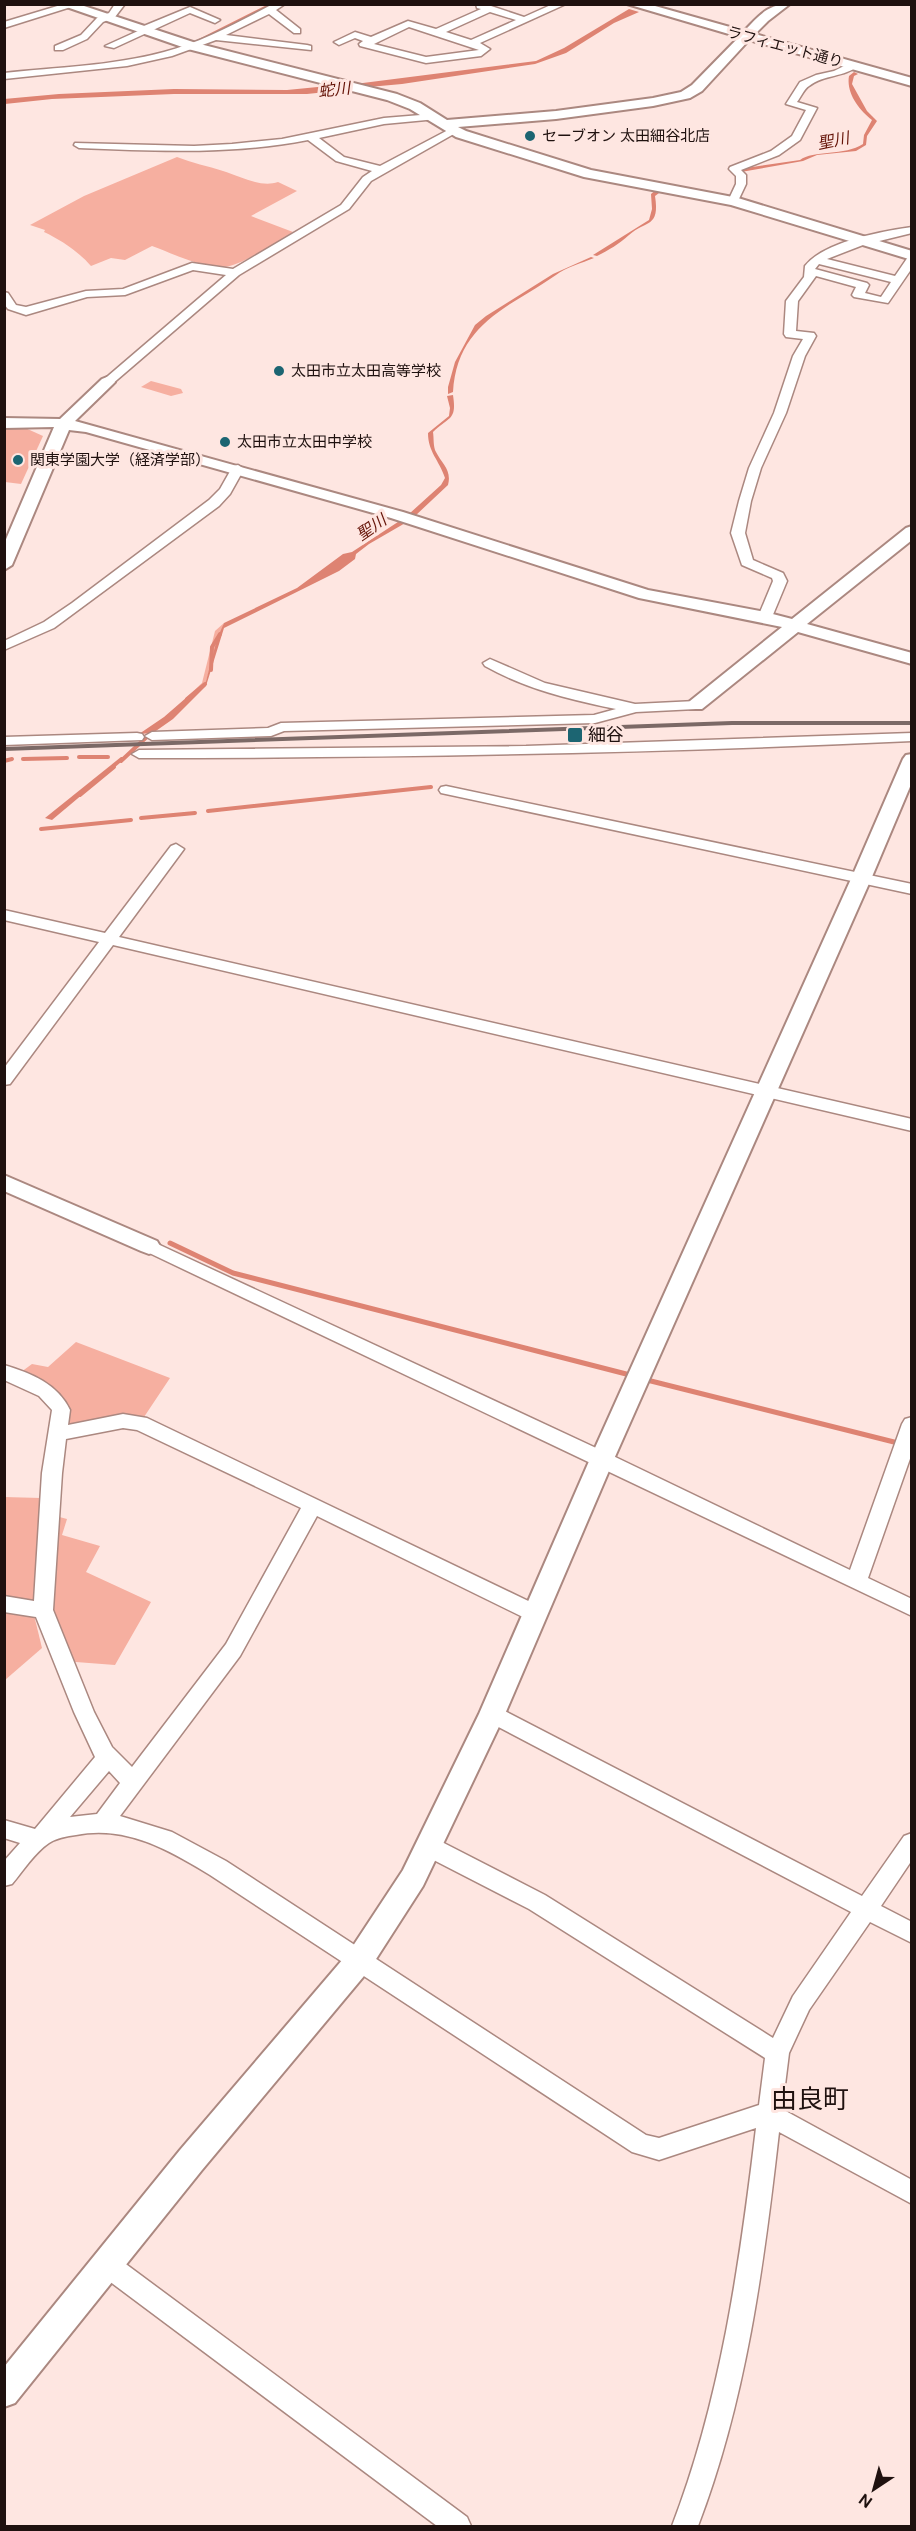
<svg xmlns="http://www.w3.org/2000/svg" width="916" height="2531" font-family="'DM Sans','Noto Sans JP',sans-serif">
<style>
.green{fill:#f6afa0}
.water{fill:#de8372}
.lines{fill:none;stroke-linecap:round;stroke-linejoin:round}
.stream-far2{stroke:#de8372;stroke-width:3}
.stream-far1{stroke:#de8372;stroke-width:4}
.stream{stroke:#de8372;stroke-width:5}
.minor-casing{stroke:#ab8880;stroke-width:3}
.tertiary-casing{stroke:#ab8880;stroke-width:4}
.minor{fill:#fff;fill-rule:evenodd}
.tertiary{fill:#fff;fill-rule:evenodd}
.rail{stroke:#7b6966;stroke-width:4}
.poi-dot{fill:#1c6572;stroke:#fee6e1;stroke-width:2}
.labels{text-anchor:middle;stroke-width:6;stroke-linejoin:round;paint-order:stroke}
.far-street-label{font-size:15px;fill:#1f110f;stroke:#fee6e1}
.far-poi-label{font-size:15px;fill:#1f110f;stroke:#fee6e1;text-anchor:start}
.far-water-label{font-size:16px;font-style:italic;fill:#651408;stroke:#fee6e1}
.poi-label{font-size:18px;fill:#1f110f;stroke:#fee6e1;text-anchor:start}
.near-quarter-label{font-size:26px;fill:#1f110f;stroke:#fee6e1}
</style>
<rect width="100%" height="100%" fill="#fee6e1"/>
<g class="green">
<path d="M177,157c15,6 31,9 46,14 17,5 37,17 55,11l19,9 -46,25 42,16c-14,9 -53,35 -70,35 -24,0 -49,-13 -71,-21l-27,14 -14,-2 -20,8c-12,-14 -30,-26 -47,-34l1,-2 -15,-5 54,-29z"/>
<polygon points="151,381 181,389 183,393 171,396 141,387"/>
<polygon points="23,427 43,436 21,484 5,482 5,428"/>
<polygon points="224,623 206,681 194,695 187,697 202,683 215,631"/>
<polygon points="76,1342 170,1378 140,1423 83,1428 65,1422 59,1401 17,1375 32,1364 48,1367"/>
<polygon points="4,1497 41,1498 52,1515 67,1519 62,1535 100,1546 86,1572 151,1602 115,1665 63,1661 43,1610 5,1604"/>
<polygon points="5,1612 34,1615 42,1648 5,1680"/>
</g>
<g class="water">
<polygon points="629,9 639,12 614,23 566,53 535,64 402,84 369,87 355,84 536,61 564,48"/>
<path d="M854,72l4,2 -4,2 -2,8 15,27 10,10 -10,15 -1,9 -10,6 -39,4 -14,6 -62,11 -2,-3 61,-9c13,-10 45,-4 63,-16l1,-9 8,-15c-13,-10 -26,-27 -23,-44z"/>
<polygon points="338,85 355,89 307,94 174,94 52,99 5,104 4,99 59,94 174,89 287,90"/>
<path d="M657,189l6,1 -8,6c5,32 -9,24 -26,39 -10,9 -20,15 -32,21l-4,-1 56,-35 3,-11 -1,-15z"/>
<path d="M591,257l3,1c-12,5 -28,9 -38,17 -9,6 -18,12 -28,18 -41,24 -72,47 -75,99l-5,2v-7l7,-25 20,-37 11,-9 67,-42z"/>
<path d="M453,395c4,26 -4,21 -20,37 1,6 0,15 3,20 6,12 16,18 12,33l-33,31 -6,-2 32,-29 4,-7c-6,-18 -17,-26 -17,-45l21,-17 1,-8 -3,-12z"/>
<polygon points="401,520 407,522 369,544 356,554 355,559 339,571 224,628 206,686 173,719 153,733 139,734 164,717 187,697 194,695 206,681 217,639 224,623 297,588 343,554 352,552"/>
<polygon points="121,757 127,757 52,820 45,818"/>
</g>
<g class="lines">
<polyline class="stream-far2" points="196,42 272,4"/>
<g class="stream-far1">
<polyline points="211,670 212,647 220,634"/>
<polyline points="187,699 205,684"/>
<polyline points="79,757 108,757"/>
<polyline points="23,759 67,758"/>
<polyline points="4,761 12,759"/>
<polyline points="121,761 152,732"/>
<polyline points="80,795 114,767"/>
<polyline points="208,811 431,787"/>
<polyline points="141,818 195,813"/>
<polyline points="41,829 131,820"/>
</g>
<g class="stream">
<polyline points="170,1243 233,1273 634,1376"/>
<polyline points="643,1379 902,1444"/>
</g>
<g class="minor-casing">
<g id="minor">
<polygon points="64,4 74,6 4,28 4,22"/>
<polygon points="115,4 125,4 115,17 103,22 87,39 63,50 55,50 55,46 81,35 97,18 109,13"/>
<path d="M273,4h12l-9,6 24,19v4h-6l-25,-19 -43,21 81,10 4,1v4l-95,-10 -44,16 -45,10 -123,13v-6c53,-6 108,-7 160,-21 38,-10 73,-29 109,-48z"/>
<path d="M476,4h9l39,13 29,-13h13l-86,39 10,6 -9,7 -55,7 -66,-17 -1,-2 4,-3 -8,-3 -16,7 -5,-3 21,-10 16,5 37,-16 28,8 45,-20 -4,-1zM490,12l26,8 -45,20 -25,-8zM409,27l70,23 -53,7 -52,-13z"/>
<polygon points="190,7 220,20 215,23 190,13 114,48 105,46 138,31 139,28"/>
<path d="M850,63l9,2c-15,13 -35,9 -50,21 -5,3 -8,11 -12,16l20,6 -17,32 -21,15 -38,15 5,5v9l-9,19h-8l-1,-2 8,-17v-8l-7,-7 1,-2 41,-16 21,-15 14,-26 -20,-6 14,-22 16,-7 18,-4z"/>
<path d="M433,114l5,3 -1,2 -53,5 -65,14 25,19 36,9 70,-37 9,2 -88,50 -22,28 -110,66 -128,110h-8l-2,-3 125,-107 -33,-5 -68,25 -38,2 -61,18 -18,-6 -4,-5v-12l4,1 8,12 10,2 60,-16 37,-2 69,-26 41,6 108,-64 22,-28 9,-6 -36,-10 -28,-21c-76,15 -152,11 -229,8l-5,-3 1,-2 119,3 38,-2 50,-5 102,-21z"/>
<path d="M912,227v6l-49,12 -36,14 68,17 13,-19 4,-1v12l-24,35 -34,-6 -2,-2 4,-8 -40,-11 -18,25 -2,30 18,2 2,3 -11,20 -19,57 -25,55 -10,33 -6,32 8,27 30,13 4,8 -15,36 -2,3h-10l-2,-3 15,-36 -1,-3 -30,-13 -11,-32 8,-32 10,-33 25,-55 19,-57 10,-17 -17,-2 -2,-3 2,-33 18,-24 1,-11c18,-24 78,-35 107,-39zM819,264l72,18 -10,15 -16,-4 4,-8 -2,-2 -52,-14z"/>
<polygon points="238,465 244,469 230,494 219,506 54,628 4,650 4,641 44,622 72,603 209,500 220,489 233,466"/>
<path d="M490,659l55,24 90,21 61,-3 7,4 -7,4 -60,3 -41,11 -311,8 -13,5 -119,4 -7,-4 7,-4 116,-4 13,-5 313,-8 22,-6c-45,-9 -90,-20 -131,-43l-2,-3z"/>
<polygon points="137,733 142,734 144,737 142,740 4,745 4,737"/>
<path d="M912,733v8c-258,12 -515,17 -773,17l-7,-4 7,-4 387,-4z"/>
<polygon points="446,786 912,884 912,894 441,793 439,790 441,787"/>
<polygon points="176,844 184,849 119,937 912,1119 912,1131 113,945 10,1084 4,1085 4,1068 99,942 4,920 4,910 105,933 171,846"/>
<polygon points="149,1240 609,1454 850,1570 902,1424 905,1419 912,1417 912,1453 868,1578 912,1599 912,1616 143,1250 140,1246 143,1242"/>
<path d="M4,1365c27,8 54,19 66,45l-2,15 55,-11 24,4 396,190 3,6 -3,6 -7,2 -7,-2 -212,-104 -77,140 -120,160 52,16 54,29 420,274 13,3 100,-33 6,-47 -236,-149 -109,-56 -3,-7 3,-7 8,-2 8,2 109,56 228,143 20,-42 58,-84 -366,-192 -3,-6 3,-6 7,-2 7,2 363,188 42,-60 8,-3v27l-31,46 31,16v21l-42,-21 -61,88 -20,43 -7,56 130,71v24l-133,-72c-15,133 -33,269 -81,394h-26c49,-127 68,-264 84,-398l-97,32 -27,-8 -422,-277c-41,-25 -84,-50 -134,-40 -9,1 -19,3 -27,8 -15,10 -25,27 -37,41l-8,2v-25l16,-18 -16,-5v-18l31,9 60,-72 -21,-45 -38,-95 -32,-5v-16l30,5 8,-128 10,-63 -13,-14 -35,-16zM123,1428l14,2 164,78 -75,136 -94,123 -20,-20 -18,-35 -41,-102 9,-137 4,-34zM109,1771l11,12 -23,31 -27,3z"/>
<polygon points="106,2252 115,2256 467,2517 471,2526 437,2526 97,2272 94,2264 97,2256"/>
</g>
</g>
<g class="tertiary-casing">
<g id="tertiary">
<path d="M58,4h20l118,39 201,51 23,9 27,17 109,-9 97,-13 28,-6 11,-7 47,-48 -112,-33h21l96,27c15,-15 23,-27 46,-27l-22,17 -13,13 157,44v8l-163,-46 -47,51 -12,7 -37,8 -97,13 -98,8 8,4 125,39 147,28 174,53v9l-181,-55 -147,-28 -128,-40 -46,-28 -23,-9 -199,-51z"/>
<polygon points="107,377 112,379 115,382 112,385 75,421 403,512 648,590 765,612 792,619 906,528 912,526 912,540 807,624 912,653 912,664 798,632 702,709 690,709 687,705 690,701 782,627 639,598 391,518 86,432 69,430 12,565 4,570 4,544 54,427 4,428 4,418 60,419 102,379"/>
<polygon points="912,754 912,782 871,879 614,1459 505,1714 423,1886 369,1970 202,2170 15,2403 4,2407 4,2367 180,2150 349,1952 403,1870 479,1714 590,1459 851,879 903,759 906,755"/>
<polygon points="4,1175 157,1241 160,1246 157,1251 149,1254 141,1251 4,1191"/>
</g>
</g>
<use href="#minor" class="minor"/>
<use href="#tertiary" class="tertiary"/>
<polyline class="rail" points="4,749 732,723 912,723"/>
</g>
<g class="poi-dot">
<circle cx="530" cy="136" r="6"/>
<circle cx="279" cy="371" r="6"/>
<circle cx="225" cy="442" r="6"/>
<circle cx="18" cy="460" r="6"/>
<rect x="567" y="727" width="16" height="16" rx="3"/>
</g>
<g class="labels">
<g class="far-street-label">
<text transform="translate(785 47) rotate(15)" y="5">ラフィエット通り</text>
</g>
<g class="far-poi-label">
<text x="542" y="141">セーブオン 太田細谷北店</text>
<text x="291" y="376">太田市立太田高等学校</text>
<text x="237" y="447">太田市立太田中学校</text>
<text x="30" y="465">関東学園大学（経済学部）</text>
</g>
<g class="far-water-label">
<text transform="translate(334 89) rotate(-6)" y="6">蛇川</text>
<text transform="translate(833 140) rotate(-11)" y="6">聖川</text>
<text transform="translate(371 527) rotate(-35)" y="6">聖川</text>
</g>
<g class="poi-label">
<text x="588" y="741">細谷</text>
</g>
<g class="near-quarter-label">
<text x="810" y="2108">由良町</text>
</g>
</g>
<rect width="916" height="2531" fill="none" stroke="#1f110f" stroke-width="12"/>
<g transform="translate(874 2489) rotate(216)" stroke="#fee6e1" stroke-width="4.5" paint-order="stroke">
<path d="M0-4.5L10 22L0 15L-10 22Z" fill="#1f110f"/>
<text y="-9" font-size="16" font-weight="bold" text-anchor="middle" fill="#1f110f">N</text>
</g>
</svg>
